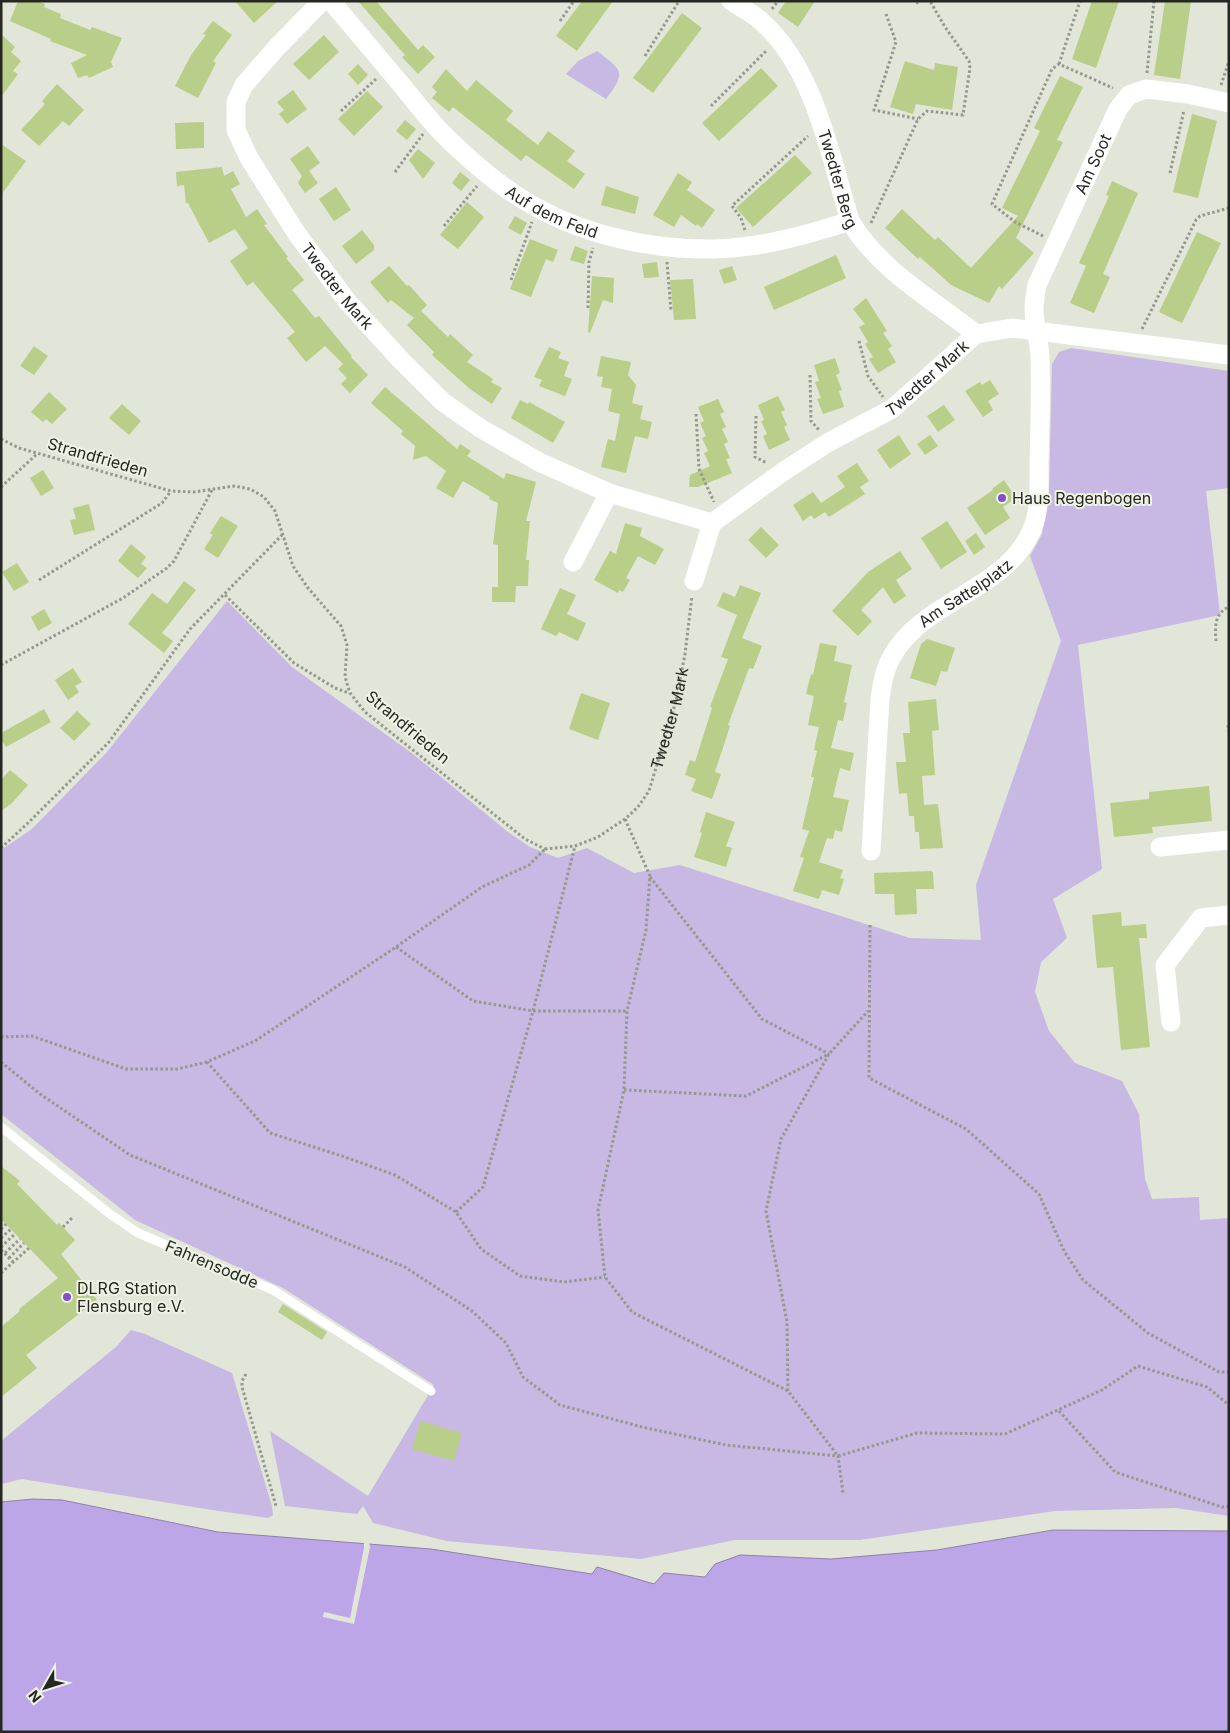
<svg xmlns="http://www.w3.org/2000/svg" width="1230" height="1733" font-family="Inter,sans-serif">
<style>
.green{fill:#c7b8e4}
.water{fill:#bda6e8;stroke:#8f80ac}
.pier{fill:#e1e6d8}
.building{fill:#b9ce88}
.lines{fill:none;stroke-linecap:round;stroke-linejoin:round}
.path{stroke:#94988d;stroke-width:3;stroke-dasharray:2.5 2.5;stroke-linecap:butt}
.lane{stroke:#fff;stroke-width:9}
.street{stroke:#fff;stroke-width:19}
.poi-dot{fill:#8350c8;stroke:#eef3e5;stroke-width:2}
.labels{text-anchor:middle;stroke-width:4;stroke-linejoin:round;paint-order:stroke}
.street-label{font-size:16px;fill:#252721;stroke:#eef3e5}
.poi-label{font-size:16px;fill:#252721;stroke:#eef3e5;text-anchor:start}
</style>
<rect width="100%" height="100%" fill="#e1e6d8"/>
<g class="green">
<path d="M597,51c25,19 30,21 9,48l-40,-25 12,-13z"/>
<polygon points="1071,348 1229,371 1229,488 1206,491 1220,615 1078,645 1102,869 1053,899 1067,938 1041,962 1035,992 1049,1031 1075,1063 1122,1081 1139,1114 1145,1179 1152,1199 1199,1197 1200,1220 1229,1218 1229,1516 1176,1508 1055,1511 860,1540 735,1540 641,1559 447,1541 373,1523 363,1506 357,1514 285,1506 270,1431 368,1496 434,1385 283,1288 135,1220 1,1114 1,850 32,829 107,752 227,601 292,667 413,754 508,832 530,847 558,858 587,848 634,873 680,865 910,938 981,940 976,885 1061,641 1030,556 1042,534 1049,494 1052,364 1059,352"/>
<polygon points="131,1330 145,1334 232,1373 272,1506 273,1515 268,1518 212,1510 22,1479 1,1484 1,1441 116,1347"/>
</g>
<polygon class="water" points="33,1499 62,1500 218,1532 431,1549 592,1574 597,1567 654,1584 664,1573 705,1577 715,1564 740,1555 831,1559 937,1550 1053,1530 1229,1531 1229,1732 1,1732 1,1502"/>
<polygon class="pier" points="364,1541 369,1542 370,1547 354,1624 323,1617 324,1612 350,1618 364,1548"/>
<g class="building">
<polygon points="18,1 37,1 45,4 44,7 61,14 60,18 90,30 92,27 122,38 111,62 113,67 89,78 87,75 78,78 71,63 87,55 50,41 51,39 10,21"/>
<polygon points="235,1 278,1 254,23"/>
<polygon points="358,1 376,1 418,50 423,45 435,57 418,74 402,57 405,55"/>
<polygon points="582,1 613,1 577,51 556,36"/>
<polygon points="786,1 815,1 798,27 778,13"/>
<polygon points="1092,1 1119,1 1096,68 1072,59"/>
<polygon points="1165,1 1191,1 1180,79 1154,75"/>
<polygon points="682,13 702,28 653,93 633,78"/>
<polygon points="213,21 232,35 213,61 216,63 198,98 175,86 191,55 206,35 203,34"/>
<polygon points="1,34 15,47 11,52 21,61 13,71 18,74 1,97"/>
<polygon points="324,35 339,52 309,80 293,64"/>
<polygon points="905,61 934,70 935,63 958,67 952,110 916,104 913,114 890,107"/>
<polygon points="358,64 368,75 358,85 348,74"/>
<polygon points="761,68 778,86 719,141 702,123"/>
<polygon points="446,69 467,91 476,80 513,111 506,120 538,145 548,131 575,151 567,161 585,174 574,189 526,155 521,161 453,107 449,112 432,98 437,92 432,87"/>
<polygon points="1060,76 1083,87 1057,140 1063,142 1016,238 1034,253 1002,289 999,286 989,303 951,285 920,257 918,259 885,228 902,209 935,240 938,237 971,268 1018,216 1002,208 1040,131 1034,128"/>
<polygon points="57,84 84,110 69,126 63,121 39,146 21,130 45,104 42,101"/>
<polygon points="293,90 307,109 287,124 279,114 284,110 277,102"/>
<polygon points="367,91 383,107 354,136 338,119"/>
<polygon points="1192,114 1217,121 1198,198 1173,192"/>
<polygon points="405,120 416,129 407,140 396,131"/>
<polygon points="204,122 204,148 176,149 175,123"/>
<polygon points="1,144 26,161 1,195"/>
<polygon points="308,146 320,163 309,171 318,183 305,193 298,183 302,176 290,159"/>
<polygon points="418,149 435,163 423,179 409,160"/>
<polygon points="795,155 812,173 753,227 736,208"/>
<polygon points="222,167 224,176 233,171 240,184 231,189 246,217 257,209 267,224 264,225 288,257 286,258 304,280 292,290 315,318 319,316 352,356 351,357 368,375 350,393 341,384 347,378 338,369 343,364 325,346 306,362 287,338 295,332 253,282 247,286 230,261 248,248 235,229 209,243 188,203 186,203 184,185 177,186 176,172"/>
<polygon points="460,172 470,180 461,191 452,183"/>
<polygon points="678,173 692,182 687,190 715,210 702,228 697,224 696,226 681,215 674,227 653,215"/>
<polygon points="1112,181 1138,193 1103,274 1110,277 1094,313 1070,303 1086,266 1079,263 1109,196 1106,195"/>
<polygon points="606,186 639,197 635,214 601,205"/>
<polygon points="336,187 351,210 334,221 319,199"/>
<polygon points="467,202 484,217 458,249 440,235"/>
<polygon points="515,216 527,223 521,235 508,228"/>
<polygon points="362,230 374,245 374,250 356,264 342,246"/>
<polygon points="1197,232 1221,243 1182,323 1159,312"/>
<polygon points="530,239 558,250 553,262 546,259 531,297 510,289"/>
<polygon points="575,246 588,251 584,264 570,260"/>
<polygon points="836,255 846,278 774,310 764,287"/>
<polygon points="657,262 659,277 644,278 642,264"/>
<polygon points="389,266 407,286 409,285 427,305 421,311 448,337 450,334 473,355 467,362 493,379 491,382 502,388 492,404 470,389 432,355 434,352 407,325 414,318 391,300 388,303 370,282"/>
<polygon points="732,266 737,280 724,284 719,270"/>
<polygon points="592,276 614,278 613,303 603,300 590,333 588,332"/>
<polygon points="693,279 696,319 674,320 670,280"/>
<polygon points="866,298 887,331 883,333 892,346 888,349 896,362 878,373 869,359 873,357 865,344 868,342 859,327 865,324 853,309"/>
<polygon points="34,346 48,356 34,375 20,366"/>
<polygon points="549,347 561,352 558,358 569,362 564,376 572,379 565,396 539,386 542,380 534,377"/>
<polygon points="601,356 631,362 628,375 636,385 632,403 643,406 640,419 652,422 648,439 635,436 626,473 601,467 608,439 615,441 620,414 608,411 612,389 601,387 603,377 597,376"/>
<polygon points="835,358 840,373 836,375 842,390 839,391 844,407 823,414 817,399 821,398 815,382 819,381 814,365"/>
<polygon points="990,380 999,394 988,401 993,410 983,417 965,391 980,382 982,385"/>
<polygon points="385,387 457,449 460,444 471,451 467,456 504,479 506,473 536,482 526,521 530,521 526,560 529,560 528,586 516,586 515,602 492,602 492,587 498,587 498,545 493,544 498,503 489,499 490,497 463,481 453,498 436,488 446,471 426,456 413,460 415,446 401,434 403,431 371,403"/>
<polygon points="49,392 67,409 52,424 46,419 43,422 31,412"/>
<polygon points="778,396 785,410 781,412 787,425 784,427 790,440 769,450 763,436 767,434 761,421 764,420 758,405"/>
<polygon points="718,399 724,412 720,414 726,427 722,429 728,442 724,444 730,458 726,459 732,473 698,487 689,487 690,475 710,466 704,453 708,451 702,438 706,436 700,423 704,421 698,407"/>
<polygon points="520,400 528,404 529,402 565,422 553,443 511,418"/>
<polygon points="122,404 141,421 129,435 109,418"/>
<polygon points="944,405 955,420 938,432 927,416"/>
<polygon points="899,435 911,454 890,469 877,450"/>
<polygon points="930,435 938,446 925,455 917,444"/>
<polygon points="857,463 869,481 860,487 865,494 829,517 825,512 814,519 811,515 803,521 793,505 813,492 821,503 845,487 837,476"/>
<polygon points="43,470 54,488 41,496 30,478"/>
<polygon points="1004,480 1016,498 1003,507 1010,518 985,535 967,508 993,490 992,489"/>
<polygon points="89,504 95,530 74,535 70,520 76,519 73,508"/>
<polygon points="221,516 238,526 218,558 204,549 213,535 210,533"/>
<polygon points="947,521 967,552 941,569 921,538"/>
<polygon points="625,523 642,528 640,536 664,549 655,565 638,556 626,578 630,580 623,592 619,590 618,593 594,580 610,551 616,554"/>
<polygon points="761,527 779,545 766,558 748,540"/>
<polygon points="976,533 985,547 974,555 965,541"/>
<polygon points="131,544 146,557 141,564 147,568 138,578 118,561"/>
<polygon points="900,551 912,569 896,580 906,596 894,604 883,587 861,610 872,621 858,636 832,611 868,572"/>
<polygon points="17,563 29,582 14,591 2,572"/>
<polygon points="184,581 196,590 162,633 173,641 164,653 128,624 152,593 167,604"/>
<polygon points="740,585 761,593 742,638 762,646 753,669 749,668 728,725 730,726 715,772 721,774 712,799 691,791 696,779 685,775 690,760 695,762 712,708 710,707 728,659 721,657 737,615 717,606 723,592 735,597"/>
<polygon points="560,588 576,595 567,614 586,623 578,641 559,632 556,636 541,629"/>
<polygon points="44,609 52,623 38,631 31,617"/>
<polygon points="927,639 955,648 947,672 941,671 936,686 910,678 921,644"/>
<polygon points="820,643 837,646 834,661 852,665 844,702 847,703 843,721 838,720 831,748 854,753 850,771 840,768 833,797 849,800 842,832 835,830 833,839 827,838 819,862 843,870 840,878 844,879 839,895 822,890 819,899 793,891 804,858 800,857 809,831 802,829 814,777 811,777 817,751 814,750 819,727 808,725 814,696 806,694 811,674 813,675"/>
<polygon points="73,668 82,682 75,686 79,692 68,700 55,680"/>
<polygon points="581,693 610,703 598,740 569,729"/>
<polygon points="936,699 939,730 932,731 935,775 922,776 924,805 938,804 943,848 920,849 919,832 915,832 914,816 909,816 907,793 899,794 896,762 906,762 903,733 910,733 908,702"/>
<polygon points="44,709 51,722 6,747 1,739 1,733"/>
<polygon points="77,711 91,724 74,741 60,728"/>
<polygon points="10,770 28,785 12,803 1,811 1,780"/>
<polygon points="1209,786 1212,821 1152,827 1153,833 1114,837 1110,803 1149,799 1149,792"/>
<polygon points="706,812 735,822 726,846 732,848 726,867 694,857 702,833 700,832"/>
<polygon points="931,871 933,872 934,889 916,889 917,914 895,915 894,894 875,894 874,873"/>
<polygon points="1121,912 1122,926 1146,924 1147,938 1139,938 1150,1047 1121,1050 1113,967 1097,968 1092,915"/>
<polygon points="1,1166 20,1181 17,1184 57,1225 59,1223 75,1240 61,1254 97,1300 26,1355 37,1368 1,1397 1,1327 20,1311 19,1309 58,1278 1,1219"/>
<polygon points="283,1304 327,1332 322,1340 278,1312"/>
<polygon points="420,1421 462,1433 454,1461 412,1449"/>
</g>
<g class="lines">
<g class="path">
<polyline points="916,3 921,1"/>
<polyline points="772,9 778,1"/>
<polyline points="886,14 896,42 874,110 918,119"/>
<polyline points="560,21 574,1"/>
<polyline points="645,56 679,1"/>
<polyline points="1059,64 1080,1"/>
<polyline points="1147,73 1154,1"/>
<polyline points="1221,85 1229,61"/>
<polyline points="711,106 767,50"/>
<polyline points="341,111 376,79"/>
<polyline points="395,172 423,134"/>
<polyline points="1170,173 1184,110"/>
<polyline points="871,223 918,119 927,111 963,115 970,68 969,61 945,27 930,1"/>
<polyline points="444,226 477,186"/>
<polyline points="745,230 741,218 732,206 808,136"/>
<polyline points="1043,236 1015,222 992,204 1052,69 1059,64 1113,88"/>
<polyline points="667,262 671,311"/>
<polyline points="511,280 532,222"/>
<polyline points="588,308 589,262 593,248"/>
<polyline points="1142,329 1196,220 1200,216 1229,208"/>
<polyline points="859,341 868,376 883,397"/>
<polyline points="810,375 811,421 819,430"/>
<polyline points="696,414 699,469 714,502"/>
<polyline points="756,416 755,457 767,463"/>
<polyline points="1,439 19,448 171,491 194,492 234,486 250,489 264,497 275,511 293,566 308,588 341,626 347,645 345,677 350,693 365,712 525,839 545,849"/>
<polyline points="1,487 37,454"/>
<polyline points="39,580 162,503 171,491"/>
<polyline points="225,595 294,663 335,688 349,693"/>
<path d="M1216,641c-1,-13 -2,-28 13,-34"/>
<polyline points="1,665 123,598 167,568 174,561 212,490"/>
<polyline points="1228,725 1229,732"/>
<polyline points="625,819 650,876 646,930 627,1011 624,1090 598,1210 605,1277 632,1312 788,1391 838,1456 917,1433 1005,1434 1102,1390 1138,1366 1207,1387 1229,1405"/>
<polyline points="1,848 29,822 109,742 190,629 282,535"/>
<path id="s1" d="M545,849l30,-3 23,-9 27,-18 13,-12 11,-16 27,-90 9,-47 7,-58"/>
<polyline points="650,877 762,1019 829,1054"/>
<polyline points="870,925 869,1078 966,1129 1039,1194 1064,1251 1083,1280 1148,1333 1219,1372 1229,1372"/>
<polyline points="396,947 473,1001 533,1011 627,1011"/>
<polyline points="1,1037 32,1036 126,1069 177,1069 207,1062 255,1041 396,947 482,887 529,865 545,849"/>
<polyline points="1,1062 40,1094 130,1155 405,1267 472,1311 506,1343 523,1377 560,1405 642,1427 726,1445 838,1456 843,1493"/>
<polyline points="207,1062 270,1133 342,1156 395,1175 456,1212 481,1249 520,1276 564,1282 605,1277"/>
<polyline points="624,1090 746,1096 829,1054"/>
<polyline points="456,1212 483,1187 533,1011 575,846"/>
<polyline points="63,1227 73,1217"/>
<polyline points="1,1229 6,1224"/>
<polyline points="1,1238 11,1229"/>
<polyline points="1,1247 15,1234"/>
<polyline points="1,1250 13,1262"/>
<polyline points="5,1253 20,1239"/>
<polyline points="9,1258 24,1243"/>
<polyline points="1,1273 29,1248"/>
<polyline points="246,1374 242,1381 242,1387 276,1506"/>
<polyline points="788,1391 787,1322 766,1211 781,1139 829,1054 868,1011"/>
<polyline points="1059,1411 1115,1472 1222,1507 1229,1506"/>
</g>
<polyline class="lane" points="1,1127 110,1214 138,1233 273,1290 431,1391"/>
<g class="street">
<path id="s2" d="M322,1l-44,45 -34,39 -8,17v28l13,28 48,76 50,67 51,56 45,45 37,26 59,34 70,31 103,30"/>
<path id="s3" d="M331,1c24,29 49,58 73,87 12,15 24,30 37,44 24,24 52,49 81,67 56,35 126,51 192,50 46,-1 93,-14 136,-28"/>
<path id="s4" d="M731,1c11,7 23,13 32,22 51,45 68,135 87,198 30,50 82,78 126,113"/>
<polyline points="573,562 609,493"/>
<path id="s5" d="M694,581l18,-58 72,-52 45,-29 63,-33 84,-75 36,-6 217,27"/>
<polyline points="1160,847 1229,840"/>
<path id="s6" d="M871,851l9,-152c2,-14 4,-28 11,-41 30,-57 110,-65 139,-124 11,-22 9,-47 9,-71 1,-35 2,-71 1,-106 -1,-17 -6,-33 -6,-49 0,-7 2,-15 3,-23l81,-176 11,-14 17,-6 42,5 41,9"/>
<polyline points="1171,1022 1165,965 1201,918 1229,915"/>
</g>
</g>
<g class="poi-dot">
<circle cx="1002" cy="498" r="5"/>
<circle cx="67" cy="1297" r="5"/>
</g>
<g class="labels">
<g class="street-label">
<text dy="6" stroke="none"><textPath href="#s6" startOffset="768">Am Soot</textPath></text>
<text dy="6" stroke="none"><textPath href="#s4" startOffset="214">Twedter Berg</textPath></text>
<text dy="6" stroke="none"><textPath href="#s3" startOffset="309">Auf dem Feld</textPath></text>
<text dy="6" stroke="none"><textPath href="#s2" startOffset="348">Twedter Mark</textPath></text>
<text dy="6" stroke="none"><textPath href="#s5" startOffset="321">Twedter Mark</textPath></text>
<text transform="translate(98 457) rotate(16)" y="6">Strandfrieden</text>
<text dy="6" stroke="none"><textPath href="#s6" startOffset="295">Am Sattelplatz</textPath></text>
<text dy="6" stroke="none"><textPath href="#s1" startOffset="200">Twedter Mark</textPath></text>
<text transform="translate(408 727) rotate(40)" y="6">Strandfrieden</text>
<text transform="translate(212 1264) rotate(23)" y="6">Fahrensodde</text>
</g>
<g class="poi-label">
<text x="1012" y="504">Haus Regenbogen</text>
<text x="77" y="1294">DLRG Station<tspan x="77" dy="18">Flensburg e.V.</tspan></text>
</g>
</g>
<rect width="1230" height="1733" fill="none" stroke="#252721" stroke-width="5"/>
<g transform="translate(45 1688) rotate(231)" stroke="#eef3e5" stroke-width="4" paint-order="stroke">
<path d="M0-4L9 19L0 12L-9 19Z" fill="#252721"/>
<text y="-8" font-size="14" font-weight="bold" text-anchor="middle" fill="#252721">N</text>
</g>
</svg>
